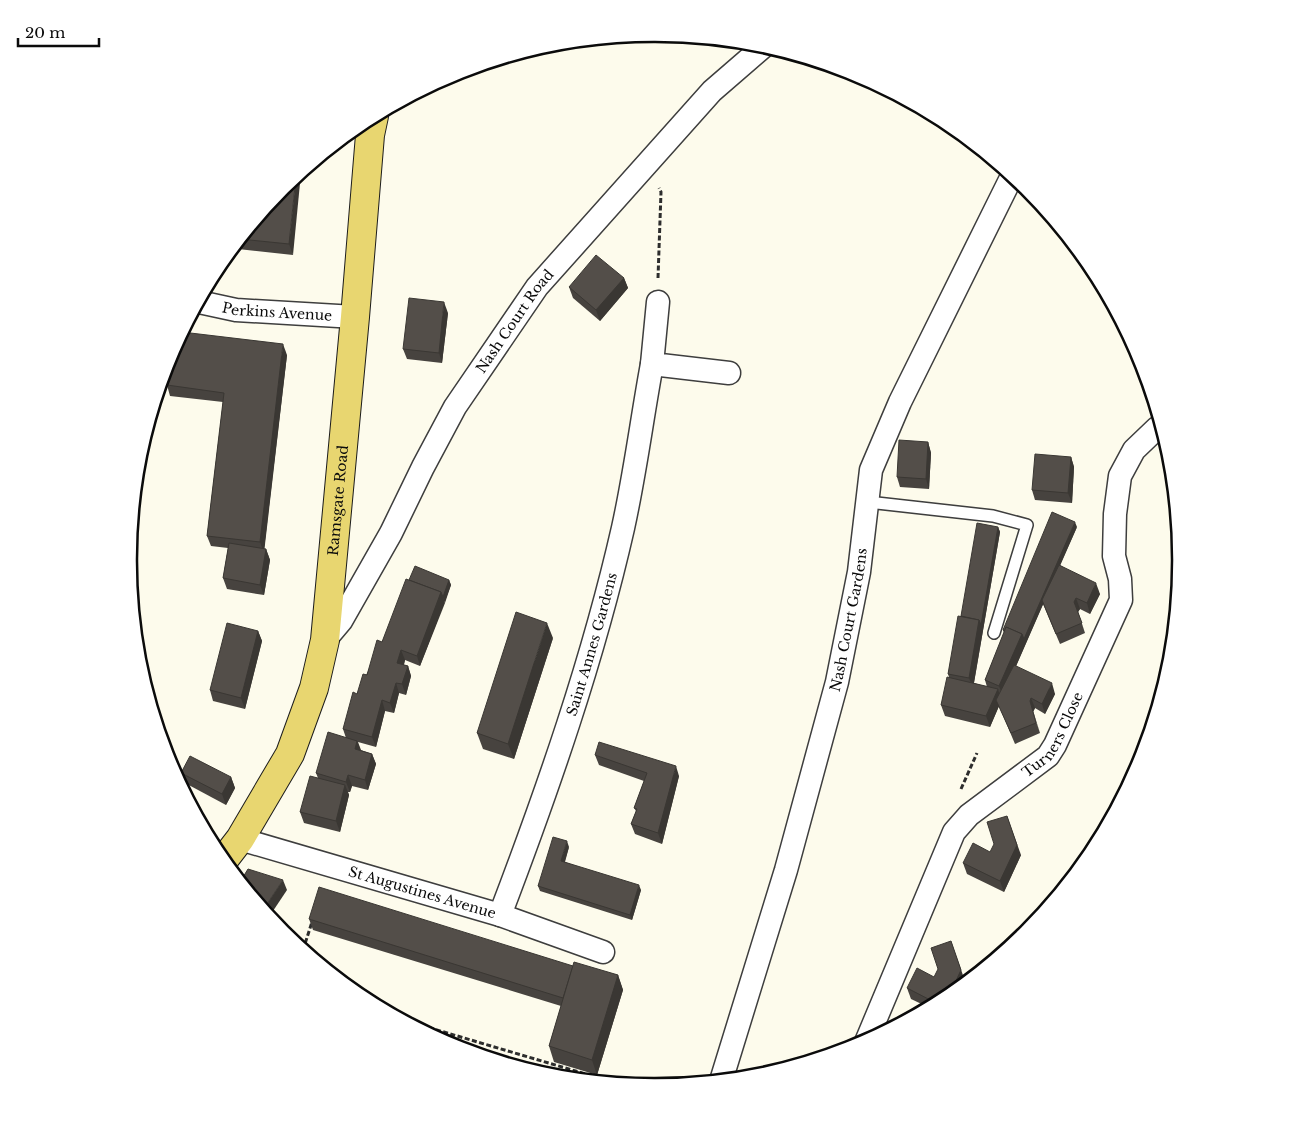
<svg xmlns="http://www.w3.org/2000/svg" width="1309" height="1121" font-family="'Libre Baskerville',serif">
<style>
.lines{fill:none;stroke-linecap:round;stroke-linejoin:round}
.service-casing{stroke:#3e3e3e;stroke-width:14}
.minor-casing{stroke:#3e3e3e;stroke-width:25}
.primary-casing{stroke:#1c1c1c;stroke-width:30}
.path{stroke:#2d2d2d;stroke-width:3;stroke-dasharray:5 2.5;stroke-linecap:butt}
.service{stroke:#fff;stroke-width:11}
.minor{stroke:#fff;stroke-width:22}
.primary{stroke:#e8d670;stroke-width:28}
.wall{fill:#47433f}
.shaded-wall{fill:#3a3733}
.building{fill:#534e49;stroke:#3a3733}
.labels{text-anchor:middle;stroke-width:5;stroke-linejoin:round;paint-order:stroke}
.street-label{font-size:14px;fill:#0b0b0b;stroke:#fff}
.rim{fill:none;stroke:#0b0b0b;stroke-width:2.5}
</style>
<rect width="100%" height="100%" fill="#fdfbec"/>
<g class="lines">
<g class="service-casing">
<polyline id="service" points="868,502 993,516 1027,525 994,633"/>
</g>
<g class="minor-casing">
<g id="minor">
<path id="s1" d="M199,302l37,8 119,7"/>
<polyline points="658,302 652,364 729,373"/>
<path id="s2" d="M325,640l16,-19 50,-88 32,-66 32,-60 82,-120 175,-196 52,-45"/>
<path id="s3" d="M240,839l260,76 103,37"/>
<path id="s4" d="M500,915c48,-126 93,-255 123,-387 12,-54 19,-110 29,-164"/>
<path id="s5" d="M866,1042l88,-210 15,-17 79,-59 7,-11 66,-145 -1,-21 -6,-23 1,-42 5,-38 14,-26 23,-22 5,-2"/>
<path id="s6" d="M721,1081l65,-211 51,-188 22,-110 12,-102 29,-68 112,-226"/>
</g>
</g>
<g class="primary-casing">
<g id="primary">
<path id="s7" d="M223,861l17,-22 50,-85 24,-66 11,-48 30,-323 15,-182 4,-19"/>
</g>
</g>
<g class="path">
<polyline points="658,278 661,192 659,188"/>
<polyline points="961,789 977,753"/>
<polyline points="303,950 312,922"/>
<polyline points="400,1019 616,1083"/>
</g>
<use href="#service" class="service"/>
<use href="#minor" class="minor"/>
<use href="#primary" class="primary"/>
</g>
<g class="wall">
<polygon points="282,188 293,255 238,249 236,244"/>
<polygon points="624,278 628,288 600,321 573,298 569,287"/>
<polygon points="448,313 442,363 407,359 403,349"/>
<polygon points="287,355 264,549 266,549 270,560 264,595 227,589 223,578 228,548 211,546 207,536 223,402 170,396 167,385"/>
<polygon points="928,442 931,453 929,489 900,487 897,477"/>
<polygon points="1071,457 1074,467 1072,503 1035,500 1032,490"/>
<polygon points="998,527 1000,532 974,683 987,687 985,680 1004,633 1003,630 1077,527 1060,565 1100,594 1090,614 1080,609 1078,612 1085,633 1060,644 1043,604 1016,666 1055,694 1045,714 1035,708 1033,712 1040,733 1015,744 999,706 990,727 945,716 941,705 949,677 948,674 961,616"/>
<polygon points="409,580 449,580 451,585 420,666 405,660 404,665 408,666 411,676 406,695 399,693 394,713 385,711 376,747 358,742 361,750 372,754 376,764 368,790 352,786 350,792 348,792 349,795 340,832 304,823 300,812 318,778 316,773 346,738 343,729 357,694 382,642"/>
<polygon points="258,631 262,641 245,709 213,701 210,690"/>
<polygon points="553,638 514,759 483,749 477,733"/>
<polygon points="595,755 679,776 662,844 635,834 631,824 636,811 634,808 644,781 599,765"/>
<polygon points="181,773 231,777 235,788 226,805 185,783"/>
<polygon points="569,847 565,862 641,890 632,920 540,891 538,886"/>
<polygon points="990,852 1021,855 1004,892 967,874 963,863"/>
<polygon points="309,919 573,966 618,975 623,990 597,1075 554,1062 549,1046 561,1006 313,930"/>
<polygon points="934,977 965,981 963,986 947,999 930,1008 911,999 907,988"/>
</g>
<g class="shaded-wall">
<polygon points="301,173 293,255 289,244 296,177"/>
<polygon points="624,278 628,288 600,321 596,310"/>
<polygon points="444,302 448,313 442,363 439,353"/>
<polygon points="283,344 287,355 264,553 260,542"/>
<polygon points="928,442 931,453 929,489 926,479"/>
<polygon points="1071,457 1074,467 1072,503 1068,493"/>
<polygon points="1075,522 1077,527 1003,696 999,686 1022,634"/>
<polygon points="998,527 1000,532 973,688 969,678 979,620"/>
<polygon points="266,549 270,560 264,595 260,585"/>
<polygon points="449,580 451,585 445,603 443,597"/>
<polygon points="1096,583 1100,594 1090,614 1087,603"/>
<polygon points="441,592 445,603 420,666 417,656"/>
<polygon points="1076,598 1080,609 1078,612 1085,633 1074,602"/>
<polygon points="547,623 553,638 514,759 508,744"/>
<polygon points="258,631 262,641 245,709 241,698"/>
<polygon points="401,650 405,660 401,674 397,663"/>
<polygon points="408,666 411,676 406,695 402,684"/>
<polygon points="396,683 399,693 394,713 390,703"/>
<polygon points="1052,683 1055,694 1045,714 1042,704"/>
<polygon points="998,689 1001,700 996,700 999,706 990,727 986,716"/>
<polygon points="1031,698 1035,708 1033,712 1040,733 1030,701"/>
<polygon points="382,700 385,711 376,747 372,737"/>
<polygon points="357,741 361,751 355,749"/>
<polygon points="372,754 376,764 368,790 365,780"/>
<polygon points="676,766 679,776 662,844 658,833"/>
<polygon points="348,775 352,786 350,792 346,782"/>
<polygon points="231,777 235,788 226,805 222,794"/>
<polygon points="345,785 349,795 340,832 336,821"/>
<polygon points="1007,816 1021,855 1004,892 1000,881"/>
<polygon points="567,841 569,847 563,867 561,861"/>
<polygon points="283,880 287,890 269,917 263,910"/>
<polygon points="639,885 641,890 632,920 630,915"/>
<polygon points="951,941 965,981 963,986 948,998"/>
<polygon points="618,975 623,990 597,1075 592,1060"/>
</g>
<g class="building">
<polygon points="296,177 289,244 240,239 282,188"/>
<polygon points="596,255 624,278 596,310 569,287"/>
<polygon points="409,298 444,302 439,353 403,349"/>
<polygon points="182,332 283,344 260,542 207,536 224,393 167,385 170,355"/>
<polygon points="899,440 928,442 926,479 897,477"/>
<polygon points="1035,454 1071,457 1068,493 1032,490"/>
<polygon points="1052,512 1075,522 1024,639 1022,634 1006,627 1005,631 1003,630"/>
<polygon points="977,523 998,527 981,625 979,620 961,616"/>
<polygon points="229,543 266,549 260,585 223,578"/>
<polygon points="1059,565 1096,583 1087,603 1076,598 1074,602 1082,623 1056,634 1042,600"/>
<polygon points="415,566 449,580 443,597 441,592 409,580"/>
<polygon points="406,579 441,592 417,656 401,650 397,663 408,666 402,684 396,683 390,703 382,700 372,737 343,729 353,692 357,694 363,674 367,675 377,640 382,642"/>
<polygon points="516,612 547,623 508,744 477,733"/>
<polygon points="958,616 979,620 969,678 948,674"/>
<polygon points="227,623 258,631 241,698 210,690"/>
<polygon points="1006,627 1022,634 999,686 985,680"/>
<polygon points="1014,665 1052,683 1042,704 1031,698 1030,701 1036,723 1011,733 996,700"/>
<polygon points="947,677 998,689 986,716 941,705"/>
<polygon points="328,732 357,741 355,749 372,754 365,780 348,775 346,782 316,773"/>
<polygon points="599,742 676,766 658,833 631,824 637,809 634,808 647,773 595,755"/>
<polygon points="190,756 231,777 222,794 181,773"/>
<polygon points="310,776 345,785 336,821 300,812"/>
<polygon points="1007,816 1017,845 1000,881 963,863 973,843 990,852 994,844 987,822"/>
<polygon points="553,837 567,841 561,861 639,885 630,915 538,886"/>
<polygon points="248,869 283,880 263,910 240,882"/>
<polygon points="319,887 573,966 563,998 309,919"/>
<polygon points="951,941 961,970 948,998 938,1004 907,988 917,968 934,977 938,969 931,948"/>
<polygon points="574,962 618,975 592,1060 549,1046"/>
</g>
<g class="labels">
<g class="street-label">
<text dy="5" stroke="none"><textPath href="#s1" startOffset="79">Perkins Avenue</textPath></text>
<text dy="5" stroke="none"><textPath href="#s2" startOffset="372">Nash Court Road</textPath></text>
<text dy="5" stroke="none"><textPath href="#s7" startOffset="386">Ramsgate Road</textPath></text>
<text dy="5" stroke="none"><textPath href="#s6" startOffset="479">Nash Court Gardens</textPath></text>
<text dy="5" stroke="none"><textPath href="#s4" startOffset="286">Saint Annes Gardens</textPath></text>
<text dy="5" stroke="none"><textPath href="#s5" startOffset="369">Turners Close</textPath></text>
<text dy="5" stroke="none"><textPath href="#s3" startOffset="190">St Augustines Avenue</textPath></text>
</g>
</g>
<path d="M0 0H1309V1121H0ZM654 42H655A517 517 0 0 1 1172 559V561A517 517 0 0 1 655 1078H654A517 517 0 0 1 137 561V559A517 517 0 0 1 654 42Z" fill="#fff" fill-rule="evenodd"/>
<path class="rim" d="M654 42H655A517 517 0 0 1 1172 559V561A517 517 0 0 1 655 1078H654A517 517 0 0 1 137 561V559A517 517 0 0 1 654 42Z"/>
<path d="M18 38v8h81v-8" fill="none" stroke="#0b0b0b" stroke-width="2.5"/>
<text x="25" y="38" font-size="15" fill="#0b0b0b" stroke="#ffffff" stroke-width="4" paint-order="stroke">20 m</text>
</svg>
